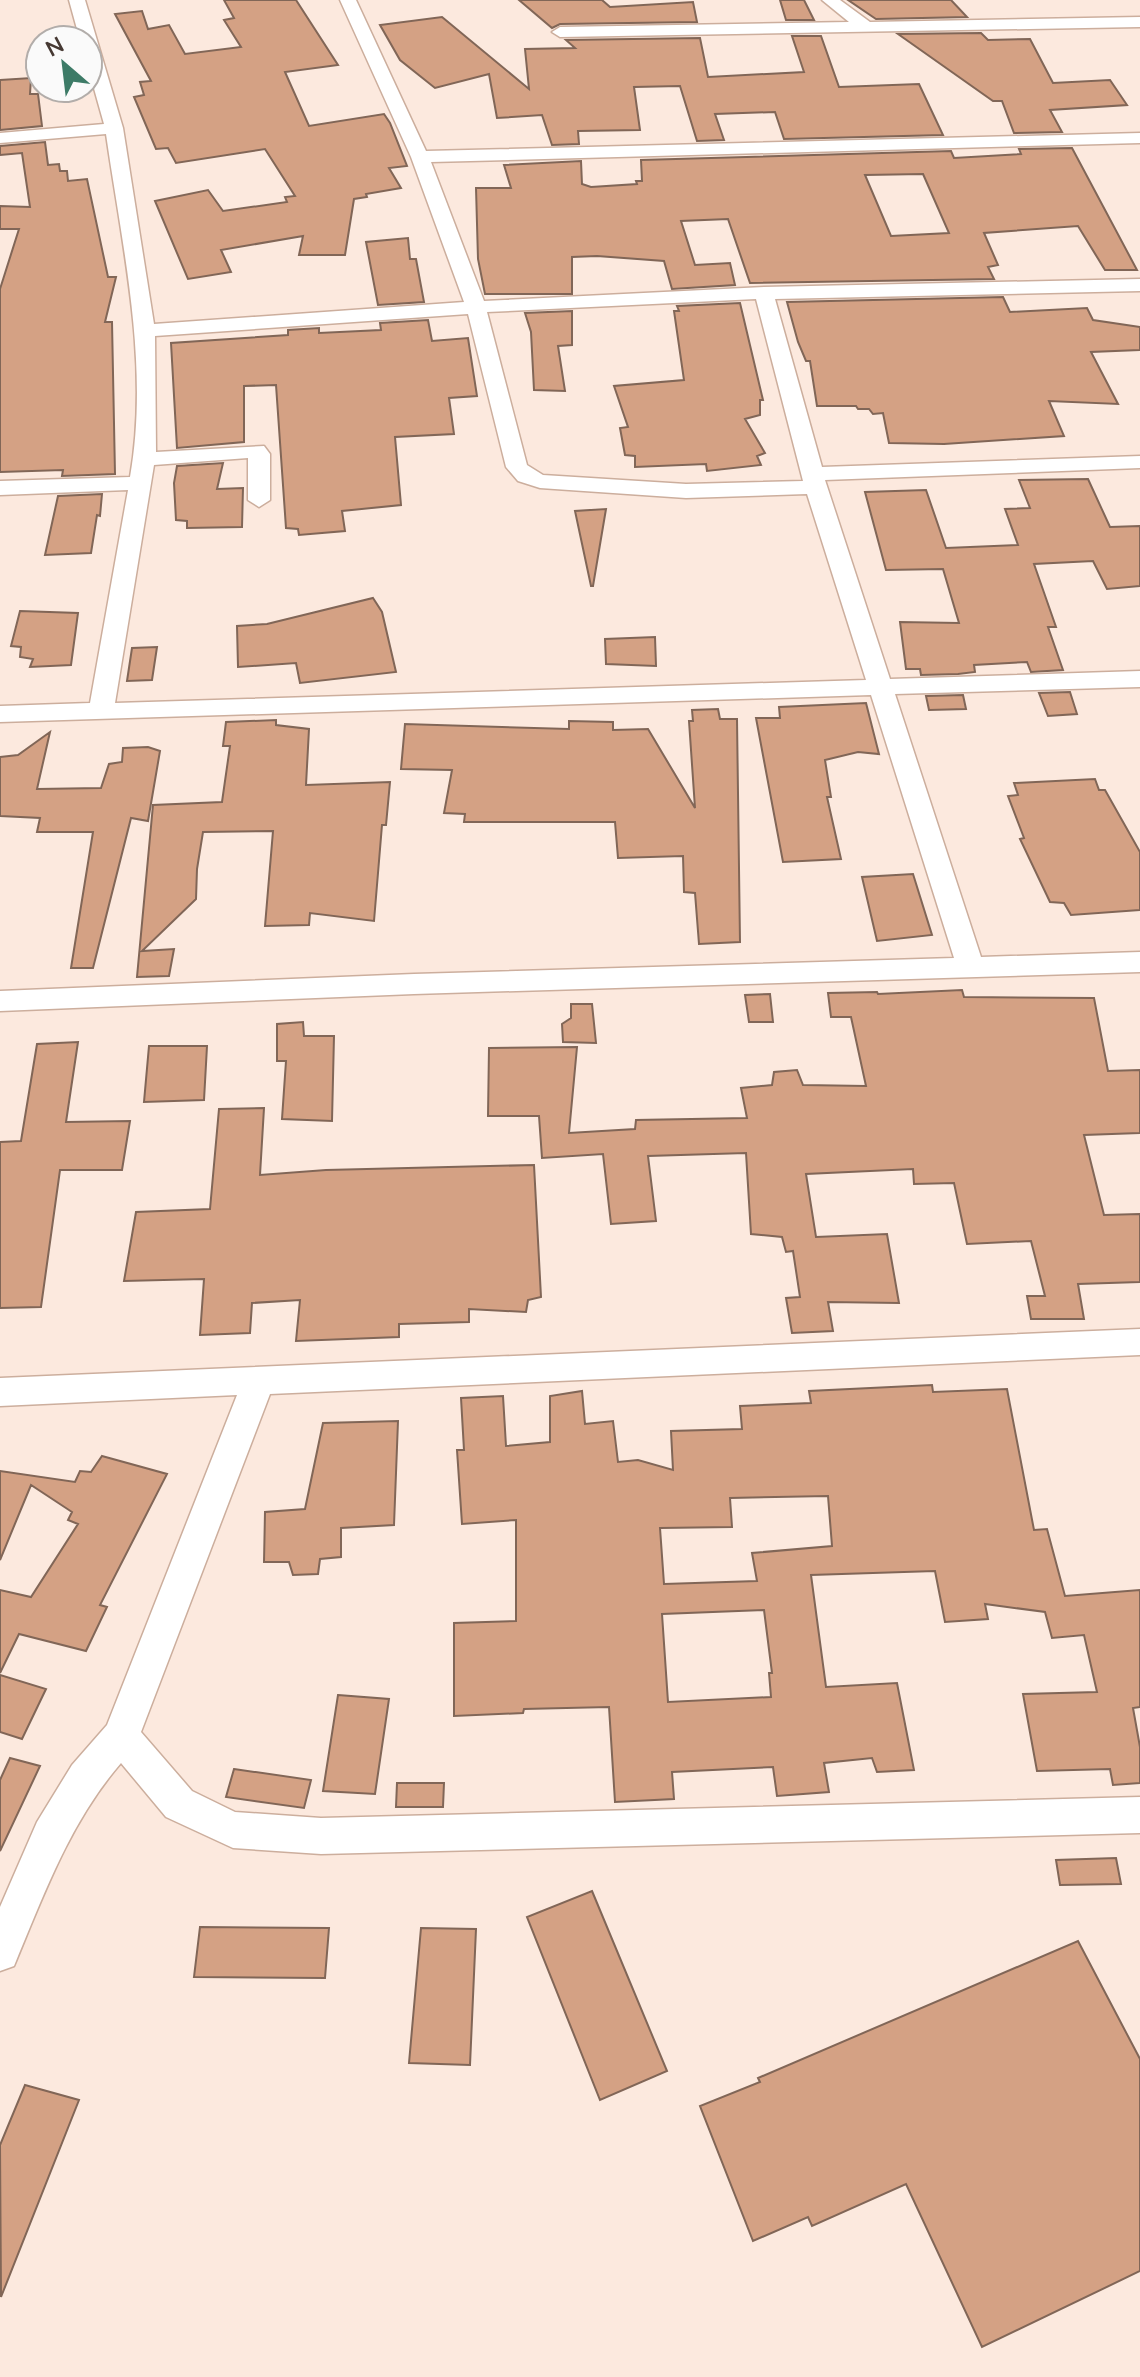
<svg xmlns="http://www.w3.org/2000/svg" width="1140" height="2377" font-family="'Nunito Sans',sans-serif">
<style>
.building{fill:#d4a184;stroke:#816657;stroke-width:2;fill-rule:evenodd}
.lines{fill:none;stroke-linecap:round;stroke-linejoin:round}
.street-casing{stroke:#ccae9d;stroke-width:3}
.street{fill:#fff;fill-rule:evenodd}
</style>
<rect width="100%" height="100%" fill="#fce9de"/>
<!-- building -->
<path class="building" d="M224 0H296L338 65 285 72 309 126 384 114 390 123 407 166 389 168 401 188 366 194 367 197 354 199 345 255H299L303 236 221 250 231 272 188 279 155 201 208 190 223 211 287 202 285 197 295 196 265 149 176 163 168 148 156 149 134 97 144 95 140 82 151 81 115 14 142 11 148 29 169 25 185 54 241 47 224 20 234 18Z
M519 0H602L610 7 693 2 697 22 560 24 552 28Z
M780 0H804L814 20H786Z
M848 0H951L967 17 876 19Z
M442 17 529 89 525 49 575 48 566 40 700 38 708 77 804 72 792 36H821L839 87 919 84 943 135 784 139 775 112 715 114 724 140 697 141 680 86 634 87 640 130 578 131 579 144 552 145 542 115 497 118 489 74 435 88 400 60 380 25Z
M981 33 988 40 1030 39 1053 83 1110 80 1127 105 1050 110 1062 132 1014 133 1002 101H993L898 34Z
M31 78 30 94H38L42 126 0 130V80Z
M45 142 48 165 59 164 60 171H67L68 181 87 179 108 277H116L105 322H112L115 474 62 476 63 470 0 472V289L19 229H0V206L30 207 22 153 0 155V146Z
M1072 148 1137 270H1105L1078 226 984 233 998 265 988 267 994 279 750 283 728 219 681 221 695 265 730 263 735 285 672 289 664 261 597 256 572 257V294H485L478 259 476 188H511L504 165 581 161 582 184 591 187 637 184 636 181H642L641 160 951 151 954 158 1021 154 1019 149ZM923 174 949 233 891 236 865 175Z
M408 238 410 259H416L424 302 378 305 366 242Z
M1003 297 1010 312 1087 308 1093 320 1140 327V350L1091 352 1118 404 1049 401 1064 436 944 444 889 443 883 413 873 414 869 409H858L856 406H817L810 361H806L798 342 787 302Z
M740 303 763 400H760V415L745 419 765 453 757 456 761 465 707 471 706 464 635 467V456L625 455 620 428 628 427 614 386 684 380 674 311H679L677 306Z
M572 311V345L558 346 565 391 534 390 531 332 525 313Z
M428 320 432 341 468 338 477 396 449 398 454 434 395 437 401 505 342 511 345 531 299 535 298 529 286 528 276 385 244 386V442L177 448 171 343 288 335V330L319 328V333L381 330 380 323Z
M223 463 217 489 243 488 242 527 187 528V521L176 520 174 483 177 466Z
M1088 479 1110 527 1140 526V586L1107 589 1093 561 1034 564 1056 627H1048L1063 670 1031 672 1027 662 974 665 975 672 958 674 921 675 920 669H906L900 622 959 623 943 569 886 570 865 492 926 490 946 548 1018 545 1005 509 1030 508 1019 480Z
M102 494 100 516 97 515 91 553 45 555 58 496Z
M606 509 593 586H591L575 511Z
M373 598 382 612 396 672 300 683 296 663 238 667 237 626 267 624Z
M20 611 78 613 71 665 30 667 33 659 20 657 21 647 11 646Z
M655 637 656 666 606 664 605 639Z
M157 647 152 680 127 681 132 648Z
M1070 692 1077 714 1048 716 1039 693Z
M963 695 966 709 929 710 926 696Z
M866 703 879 754 858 752 825 760 831 797H827L841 859 783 862 756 718H780L779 707Z
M718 709 720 719H737L740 942 699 944 695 893 684 892 683 856 618 858 615 822H464L465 814 444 813 452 770 401 769 405 724 569 729V721L613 722V730L648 729 695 808 689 721H693L692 710Z
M276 720V725L309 729 306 785 390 782 386 825H382L374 921 310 913 309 925 265 926 273 831 203 832 197 869 196 899 142 951 174 949 169 976 137 977 153 805 222 802 230 746H223L226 722Z
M50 732 37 789 101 788 109 764 122 762 123 748 148 747 160 751 148 821 131 818 93 968H71L93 832H37L40 818 0 816V757L18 755Z
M1095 779 1099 790H1105L1140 852V910L1071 915 1064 903 1050 902 1020 839 1024 838 1008 796 1018 795 1014 783Z
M913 874 932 935 877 941 862 877Z
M962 990 964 997 1094 998 1108 1071 1140 1070V1133L1084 1135 1104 1215 1140 1214V1282L1078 1284 1084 1319H1031L1027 1296H1045L1031 1241 967 1244 954 1183 914 1184 913 1169 806 1174 816 1237 887 1234 899 1303 828 1302 833 1331 792 1333 786 1298 800 1297 793 1251 786 1252 782 1237 751 1234 746 1153 648 1156 656 1221 611 1224 603 1154 542 1158 539 1116H488L489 1048 577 1047 569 1133 635 1129 636 1120 747 1118 741 1088 772 1085 774 1072 797 1070 803 1085 866 1086 851 1017H831L828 993 877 992 878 994Z
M770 994 773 1022H749L745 995Z
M571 1004H592L596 1043 563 1042 562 1024 571 1018Z
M303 1022 304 1036H334L332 1121 282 1119 286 1061H277V1024Z
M78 1042 66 1122 130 1121 122 1170H60L41 1307 0 1308V1142L21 1141 37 1044Z
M149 1046H207L204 1100 144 1102Z
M264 1108 260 1175 326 1170 534 1165 541 1297 528 1300 526 1312 469 1309V1322L399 1324V1337L296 1341 300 1300 252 1303 250 1333 200 1335 204 1279 124 1281 136 1212 210 1209 219 1109Z
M932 1385 933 1392 1007 1389 1034 1530 1047 1529 1065 1596 1140 1590V1707L1133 1708 1140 1747V1783L1113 1785 1110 1769 1037 1771 1023 1694 1097 1692 1084 1635 1052 1638 1045 1612 985 1604 988 1619 945 1622 935 1571 811 1575 826 1687 897 1683 914 1770 877 1772 872 1758 824 1763 829 1792 777 1796 773 1767 672 1772 674 1799 615 1802 609 1707 524 1709 523 1713 454 1716V1623L516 1621V1520L462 1524 457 1450H464L461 1398 503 1396 506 1446 550 1442V1396L582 1391 585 1424 613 1421 618 1462 638 1460 673 1470 671 1431 742 1429 740 1406 811 1403 809 1391ZM828 1496 832 1546 752 1553 757 1581 664 1584 660 1528 732 1527 730 1498ZM764 1610 772 1673H769L771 1697 668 1702 662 1614Z
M398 1421 394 1525 341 1528V1557L320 1559 318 1574 293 1575 289 1562H264L265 1512 305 1509 323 1423Z
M102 1456 167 1474 100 1605 107 1607 86 1651 19 1634 0 1673V1590L31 1597 78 1524 68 1520 72 1512 31 1485 0 1560V1471L75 1482 80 1471 91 1472Z
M0 1675 46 1689 22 1739 0 1732Z
M338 1695 389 1699 375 1794 323 1791Z
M10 1758 40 1766 0 1851V1780Z
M234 1769 311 1780 304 1808 226 1797Z
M397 1783H444L443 1807H396Z
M1116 1858 1121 1884 1060 1885 1056 1860Z
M592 1891 667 2071 600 2100 527 1917Z
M200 1927 329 1928 325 1978 194 1977Z
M421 1928 476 1929 470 2065 409 2063Z
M1078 1941 1140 2059V2271L982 2347 906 2184 812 2226 808 2217 753 2241 700 2106 760 2082 758 2078Z
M25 2085 79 2100 1 2297 0 2145Z"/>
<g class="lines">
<defs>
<path id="street" d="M69 0H85L123 128 154 324 464 302 411 157 340 0H356L426 151 1140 133V143L431 162 484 301 764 287 1140 279V291L775 299 822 467 1140 456V468L825 480 890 679 1140 671V687L895 694 981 957 1140 952V972L414 994 0 1011V991L414 974 954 958 871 695 0 722V706L90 703 128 490 0 495V481L130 477C150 364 122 246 106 134L0 143V133L104 124 88 67V40H80ZM756 299 803 481 686 484 543 475 527 465 487 312ZM468 314 506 467 518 481 540 488 686 498 807 494 866 680 115 703 154 465 248 458V500L259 507 270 500V454L264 446 156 452 155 336Z
M822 0H840L870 22 1140 17V27L560 37 552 32 560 27 849 22Z
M1140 1329V1355L270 1394 141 1732 192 1791 235 1812 321 1818 1140 1797V1833L321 1854 233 1848 166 1817 121 1763C70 1822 44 1894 14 1966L0 1971V1907L37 1822 72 1765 107 1725 237 1395 0 1406V1378Z"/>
</defs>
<!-- street casing -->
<use href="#street" class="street-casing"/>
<!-- street -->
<use href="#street" class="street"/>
</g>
<!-- north arrow -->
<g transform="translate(64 64) rotate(332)"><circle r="38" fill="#fafafa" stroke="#b2adaa" stroke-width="2"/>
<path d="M0-6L14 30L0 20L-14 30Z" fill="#3d7b67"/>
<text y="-12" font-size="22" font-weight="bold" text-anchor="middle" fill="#463933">N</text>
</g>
</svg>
